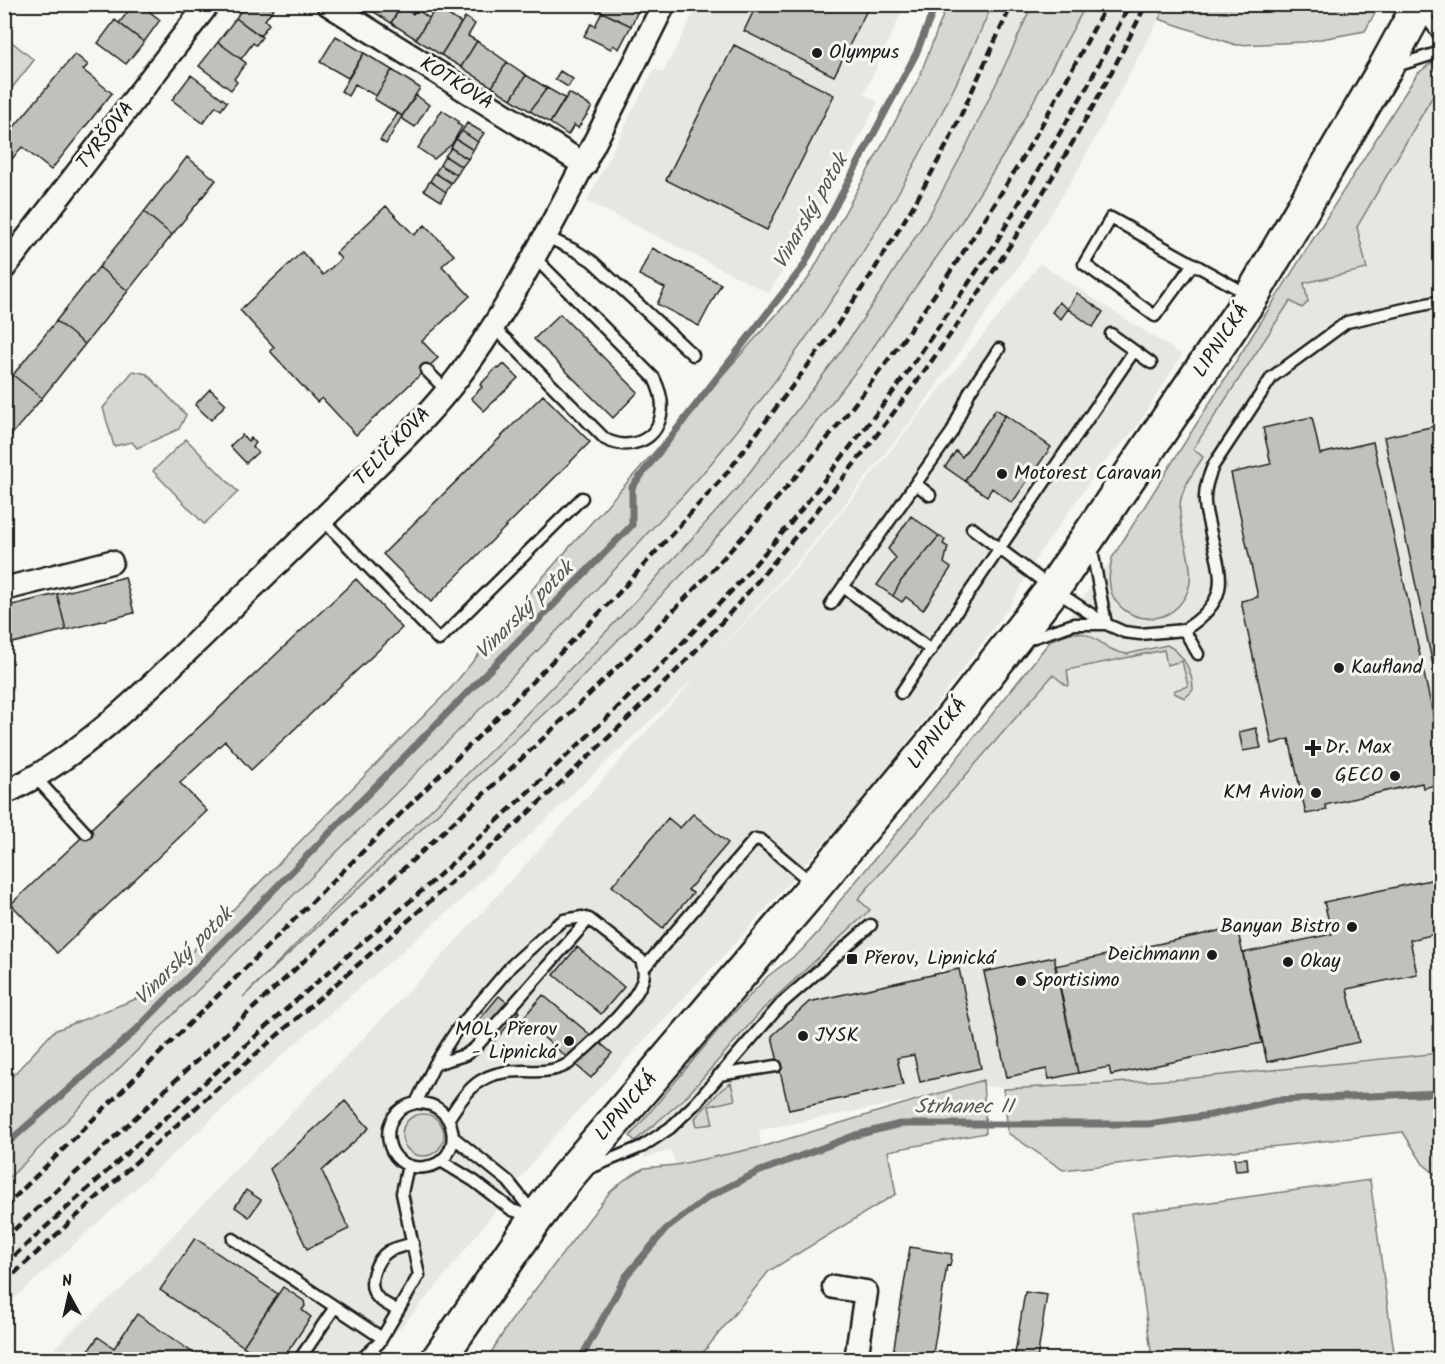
<svg xmlns="http://www.w3.org/2000/svg" width="1445" height="1364" font-family="Kalam,sans-serif">
<style>
.built{fill:#e6e6e2}
.green{fill:#d6d6d2;stroke:#797977;stroke-width:1.5}
.lines{fill:none;stroke-linecap:round;stroke-linejoin:round}
.stream{stroke:#727271;stroke-width:7}
.building{fill:#c0c0bd;stroke:#1c1c1c;stroke-width:1.5}
.lane-casing{stroke:#1c1c1c;stroke-width:15}
.street-casing{stroke:#1c1c1c;stroke-width:27}
.primary-casing{stroke:#1c1c1c;stroke-width:38}
.lane{stroke:#f6f6f2;stroke-width:10}
.street{stroke:#f6f6f2;stroke-width:22}
.primary{stroke:#f6f6f2;stroke-width:33}
.rail{stroke:#1c1c1c;stroke-width:4.5;stroke-dasharray:9 4.5;stroke-linecap:butt}
.poi-dot{fill:#1c1c1c;stroke:#f6f6f2;stroke-width:2}
.labels{text-anchor:middle;dominant-baseline:central;stroke-width:6;stroke-linejoin:round;paint-order:stroke}
.poi-label{font-size:20px;fill:#1c1c1c;stroke:#f6f6f2;text-anchor:start}
.street-label{font-size:20px;fill:#1c1c1c;stroke:#f6f6f2}
.water-label{font-size:21px;font-style:italic;fill:#565654;stroke:#f6f6f2}
</style>
<rect width="100%" height="100%" fill="#f6f6f2"/>
<filter id="ink" filterUnits="userSpaceOnUse"><feTurbulence type="fractalNoise" baseFrequency=".0167" numOctaves="2"/><feDisplacementMap in="SourceGraphic" scale="12" xChannelSelector="R" yChannelSelector="G"/><feConvolveMatrix kernelMatrix="1 2 1 2 8 2 1 2 1" color-interpolation-filters="sRGB"/></filter>
<g filter="url(#ink)">
<!-- built -->
<path class="built" d="M698 5H905L864 94 878 102 851 154 769 293 587 201 654 69 663 73Z
M992 5H1032L1012 50 965 149 931 212 886 284 842 350 740 485 628 609 266 975 571 688 637 621 755 496 807 434 860 366 960 224 1009 146 1086 5H1166L1078 170 1020 264 919 411 812 545 711 660 803 560 1040 264 1182 355 1135 429 1102 465 1038 555 1012 603 877 783 739 939 548 1143 435 1288 372 1359H45L68 1334 120 1290 435 964 698 675 458 903 290 1048 5 1307V1182L473 717 602 585 712 462 812 329 856 265 899 194 933 133Z
M1440 88V1054L1124 1094 984 1086 759 1130 761 1147 676 1165 671 1150 645 1158 630 1136 724 1023 768 976 801 951 821 929 838 903 932 790 1051 640 1112 558 1283 287 1357 227 1431 99Z"/>
<!-- green -->
<path class="green" d="M947 5H992C922 170 826 322 713 461 692 487 668 511 645 536 564 627 477 712 391 798 262 926 133 1054 5 1182V1084L54 1031 151 993 451 688 535 586 808 279 918 80Z
M1032 5H1086L1009 146 960 224 860 366 807 434 700 556 571 688 243 997 499 742 628 609 740 485 842 350 886 284 931 212 965 149 1012 50Z
M1166 5V4L1379 5 1365 31 1305 42 1236 45 1159 19Z
M7 38 34 60 8 93 4 90V41Z
M1440 61V88L1431 99 1357 227 1367 269 1304 283 1308 302 1302 308 1290 301 1193 449 1203 457C1194 472 1181 488 1180 506 1177 538 1205 576 1180 604 1161 627 1123 621 1112 594 1107 582 1110 570 1112 558L1417 74 1430 64Z
M133 371 147 374 186 415 179 429 137 448 132 442 114 446 103 408Z
M186 439 238 492 204 524 153 471Z
M1070 633C1096 630 1102 651 1127 654L1167 645C1183 653 1193 672 1193 690L1185 698 1174 693 1175 690 1188 686 1182 661 1167 665 1164 650 1067 670 1069 684 1067 686 1053 675 858 899 870 910 763 1009 685 1098 635 1141 630 1136 724 1023 768 976 801 951 821 929 838 903 932 790 1051 640Z
M1440 1053V1178L1423 1164 1403 1132 1063 1170 1008 1133 1004 1089 1184 1079Z
M983 1080 986 1133 888 1151 896 1194 769 1271 698 1359H487L508 1325 609 1193 624 1180 644 1168 676 1165 761 1147Z
M731 1083 735 1100 709 1106 713 1124 697 1126 695 1118 722 1089Z
M402 1135a21 21 0 1 1 42 0a21 21 0 1 1-42 0Z
M1370 1180 1395 1359H1152L1132 1213Z"/>
<g class="lines">
<!-- stream -->
<path class="stream" d="M4 1146 134 1032 632 525V487L803 267 916 54 936 4
M580 1360 626 1276 666 1229 710 1196 758 1172 856 1135 900 1124H1148L1211 1115 1276 1100 1440 1093"/>
</g>
<!-- building -->
<path class="building" d="M134 4H140L160 20 144 42 119 23Z
M245 4H260L263 7 268 4 274 8 265 20 269 24 260 36 236 18Z
M367 4H402L391 23 366 7Z
M601 4H641L631 26 598 10Z
M757 4H870L834 76 744 31Z
M401 6 413 14 416 9 429 18 416 39 391 23Z
M436 7 461 23 441 55 416 39Z
M602 12 631 26 619 49 613 45 611 49 584 36 591 24 595 26Z
M465 17 475 24 468 36 477 41 461 67 441 55Z
M236 18 262 37 256 45 253 43 241 59 218 42Z
M115 20 144 42 126 64 98 43Z
M336 36 364 53 348 78 320 62Z
M477 41 507 62 492 87 461 67Z
M218 42 246 63 234 79 237 82 231 90 199 66Z
M734 45 834 95 767 230 666 180Z
M364 53 392 70 376 96 355 84 348 96 341 91Z
M75 54 88 65 83 70 112 93 51 170 22 147 5 167 4 139Z
M507 62 526 75 511 99 492 87Z
M392 70 420 88 402 116 374 99Z
M560 71 573 79 568 87 555 79Z
M191 75 227 102 221 110 216 106 203 123 172 100Z
M526 75 547 88 530 111 511 99Z
M547 88 565 98 550 123 530 111Z
M569 93 592 107 578 128 574 125 568 135 550 123Z
M416 95 429 105 415 127 401 118Z
M442 110 458 121 457 123 462 127 452 144 434 159 418 148Z
M398 113 402 116 386 144 380 140Z
M467 123 484 133 478 142 462 131Z
M462 131 478 142 473 150 456 139Z
M456 139 473 150 468 159 451 148Z
M451 148 468 159 462 167 445 156Z
M445 156 462 167 457 175 440 165Z
M187 157 216 180 172 235 144 212Z
M440 165 457 175 451 183 435 173Z
M435 173 451 183 446 192 430 181Z
M430 181 446 192 441 201 424 190Z
M386 206 414 235 425 225 454 255 442 266 470 296 422 341 438 358 356 435 322 398 317 402 270 351 274 347 240 310 302 252 323 275 341 259 336 253Z
M144 212 172 235 128 291 99 267Z
M652 248 721 284 699 326 657 304 665 288 639 275Z
M99 267 128 291 85 344 56 321Z
M1077 293 1103 312 1093 327 1068 309Z
M1059 302 1068 309 1061 319 1052 312Z
M560 314 638 392 613 418 534 339Z
M56 321 85 344 42 398 13 375Z
M504 364 518 378 484 411 471 398 482 387 480 385 497 367 499 369Z
M13 375 42 398 4 444V385Z
M210 389 226 404 211 420 195 405Z
M543 395 590 442 431 602 383 554Z
M996 409 1005 415 965 481 945 467 956 451 962 457Z
M1005 415 1051 447 1012 503 992 488 987 496 965 481Z
M1312 417 1320 454 1373 442 1440 746V784L1423 788 1422 783 1325 805 1327 810 1306 814 1289 739 1272 744 1241 601 1258 597 1231 473 1271 464 1263 428Z
M1440 425V698L1384 437Z
M242 435 248 441 251 438 256 443 252 447 258 452 246 463 230 446Z
M911 516 939 536 901 581 893 596 877 585 896 558 888 549Z
M939 536 945 540 943 544 948 547 944 563 951 568 923 610 906 597 902 602 893 596 901 581Z
M125 577 134 613 66 630 57 594Z
M356 579 402 628 251 770 225 741 180 783 207 811 57 953 11 904Z
M57 594 66 630 4 645V607Z
M1256 728 1261 748 1243 751 1239 732Z
M693 814 728 843 688 890 693 893 663 928 612 886 668 818 680 828Z
M1440 878V933L1410 940 1417 974 1347 989 1359 1042 1267 1062 1243 953 1332 934 1324 902Z
M1237 927 1262 1043 1111 1075 1109 1067 1078 1073 1055 966Z
M577 947 624 987 601 1014 554 975Z
M1054 957 1078 1073 1049 1079 1047 1069 1007 1077 984 972Z
M959 969 981 1068 920 1082 914 1055 897 1058 903 1085 789 1110 772 1036 809 1002Z
M543 995 612 1053 591 1078 522 1019Z
M499 996 519 1012 494 1042 474 1026Z
M345 1101 369 1128 322 1171 349 1229 307 1249 270 1169Z
M1247 1158 1248 1170 1236 1171 1234 1159Z
M246 1190 261 1200 249 1217 235 1207Z
M195 1238 278 1294 243 1346 160 1290Z
M910 1247 952 1254 950 1266 947 1265 932 1360H892Z
M283 1287 304 1301 305 1306 302 1310 311 1317 282 1360H263L243 1346Z
M1025 1292 1047 1295 1037 1360H1014Z
M137 1314 202 1359 87 1360 84 1357 98 1337 114 1348Z"/>
<g class="lines">
<defs>
<path id="lane" d="M1422 8 1440 13
M1422 12 1440 36
M1393 67 1440 52
M545 236 576 251 592 261 693 355
M1193 264 1155 316 1084 264 1111 218 1249 295
M493 328 507 340 605 439C627 451 656 442 661 415 664 402 660 390 654 378L534 257
M1111 334 1151 363
M426 370 447 391
M916 484 930 495
M322 519 439 640 582 498
M972 528 1053 589 1106 624 1124 632 1140 634 1184 630 1198 654
M1091 545 1106 624
M843 587 931 650
M831 604 952 432 970 391 999 349
M1184 630C1235 597 1220 575 1209 525 1207 515 1204 506 1205 497 1205 486 1209 476 1213 466L1272 377 1347 322 1440 301
M1025 640 1074 624H1106
M901 693 1134 351
M35 777 86 833
M644 968 755 839 761 840 813 884
M435 1064 465 1055 475 1048 589 919
M719 1075 776 1066
M416 1103C460 1101 466 1162 425 1167 383 1173 373 1111 416 1103L435 1064 456 1031 511 966 554 927 564 920 582 917 589 919 641 960C643 967 645 973 643 979 635 1006 589 1045 568 1064 556 1071 541 1072 527 1071 484 1070 471 1083 449 1118
M453 1137 508 1181 535 1215
M441 1161 474 1181 512 1210 533 1217
M588 1169 643 1146 670 1128 695 1104 782 1003 871 925
M233 1239 382 1338
M398 1311C392 1307 383 1303 378 1298 365 1285 376 1259 389 1251 396 1247 405 1246 413 1243
M299 1360 335 1307
M360 1360 379 1343 419 1275 402 1193 408 1165"/>
<path id="street" d="M328 4 585 165
M4 268 208 4
M4 589 111 562
M4 793C84 757 158 679 220 619 266 574 313 529 359 483 393 449 430 415 459 376 493 331 520 283 547 233 588 158 626 81 664 4
M834 1287 866 1292 856 1360"/>
<path id="primary" d="M438 1360 536 1218 567 1177 815 886 933 743 1053 589 1251 297 1384 70 1420 4"/>
</defs>
<!-- lane casing -->
<use href="#lane" class="lane-casing"/>
<!-- street casing -->
<use href="#street" class="street-casing"/>
<!-- primary casing -->
<use href="#primary" class="primary-casing"/>
<!-- lane -->
<use href="#lane" class="lane"/>
<!-- street -->
<use href="#street" class="street"/>
<!-- primary -->
<use href="#primary" class="primary"/>
<!-- rail -->
<path class="rail" d="M4 1208 486 729 615 597 726 474 827 340 871 275 915 203 949 141 1012 4
M4 1239C142 1112 279 984 416 857 557 726 699 596 821 446 895 356 962 258 1022 159 1052 108 1079 56 1107 4
M4 1265 268 1025 433 881 606 719 673 653 735 587 790 524 897 387 994 246 1088 85 1130 4
M4 1283C96 1198 188 1114 281 1032 418 912 556 793 684 663 728 617 769 568 810 519 940 361 1056 189 1146 4"/>
</g>
</g>
<!-- markers -->
<g class="poi-dot">
<circle cx="817" cy="53" r="6"/>
<circle cx="1002" cy="474" r="6"/>
<circle cx="1339" cy="668" r="6"/>
<path d="M1310 739h6v6h6v6h-6v6h-6v-6h-6v-6h6z"/>
<circle cx="1395" cy="776" r="6"/>
<circle cx="1316" cy="793" r="6"/>
<circle cx="1352" cy="927" r="6"/>
<circle cx="1212" cy="955" r="6"/>
<rect x="846" y="953" width="12" height="12" rx="3"/>
<circle cx="1288" cy="962" r="6"/>
<circle cx="1021" cy="981" r="6"/>
<circle cx="803" cy="1036" r="6"/>
<circle cx="569" cy="1041" r="6"/>
</g>
<g class="labels">
<!-- poi labels -->
<g class="poi-label">
<text x="829" y="53">Olympus</text>
<text x="1014" y="474">Motorest Caravan</text>
<text x="1351" y="668">Kaufland</text>
<text x="1325" y="748">Dr. Max</text>
<text x="1383" y="776" text-anchor="end">GECO</text>
<text x="1304" y="793" text-anchor="end">KM Avion</text>
<text x="1340" y="927" text-anchor="end">Banyan Bistro</text>
<text x="1200" y="955" text-anchor="end">Deichmann</text>
<text x="864" y="959">Přerov, Lipnická</text>
<text x="1300" y="962">Okay</text>
<text x="1033" y="981">Sportisimo</text>
<text x="557" y="1030" text-anchor="end">MOL, Přerov<tspan x="557" dy="23">- Lipnická</tspan></text>
<text x="815" y="1036">JYSK</text>
</g>
<!-- street labels -->
<g class="street-label">
<text transform="translate(456 84) rotate(32)">KOTKOVA</text>
<text transform="translate(106 136) rotate(-52)">TYRŠOVA</text>
<text transform="translate(1222 341) rotate(-56)">LIPNICKÁ</text>
<text transform="translate(393 447) rotate(-46)">TELIČKOVA</text>
<text transform="translate(938 734) rotate(-52)">LIPNICKÁ</text>
<text transform="translate(627 1107) rotate(-49)">LIPNICKÁ</text>
</g>
<!-- water labels -->
<g class="water-label">
<text transform="translate(811 212) rotate(-60)">Vinarský potok</text>
<text transform="translate(525 611) rotate(-45)">Vinarský potok</text>
<text transform="translate(184 957) rotate(-45)">Vinarský potok</text>
<text x="964" y="1107">Strhanec II</text>
</g>
</g>
<!-- margin -->
<rect width="1445" height="1364" fill="none" stroke="#f6f6f2" stroke-width="24"/>
<rect x="12" y="12" width="1421" height="1340" fill="none" stroke="#1c1c1c" stroke-width="2" filter="url(#ink)"/>
<!-- north arrow -->
<g transform="translate(69 1295) rotate(352)" stroke="#f6f6f2" stroke-width="4.5" paint-order="stroke">
<path d="M0-4.5L10 22L0 15L-10 22Z" fill="#1c1c1c"/>
<text y="-9" font-size="16" font-weight="bold" text-anchor="middle" fill="#1c1c1c">N</text>
</g>
</svg>
